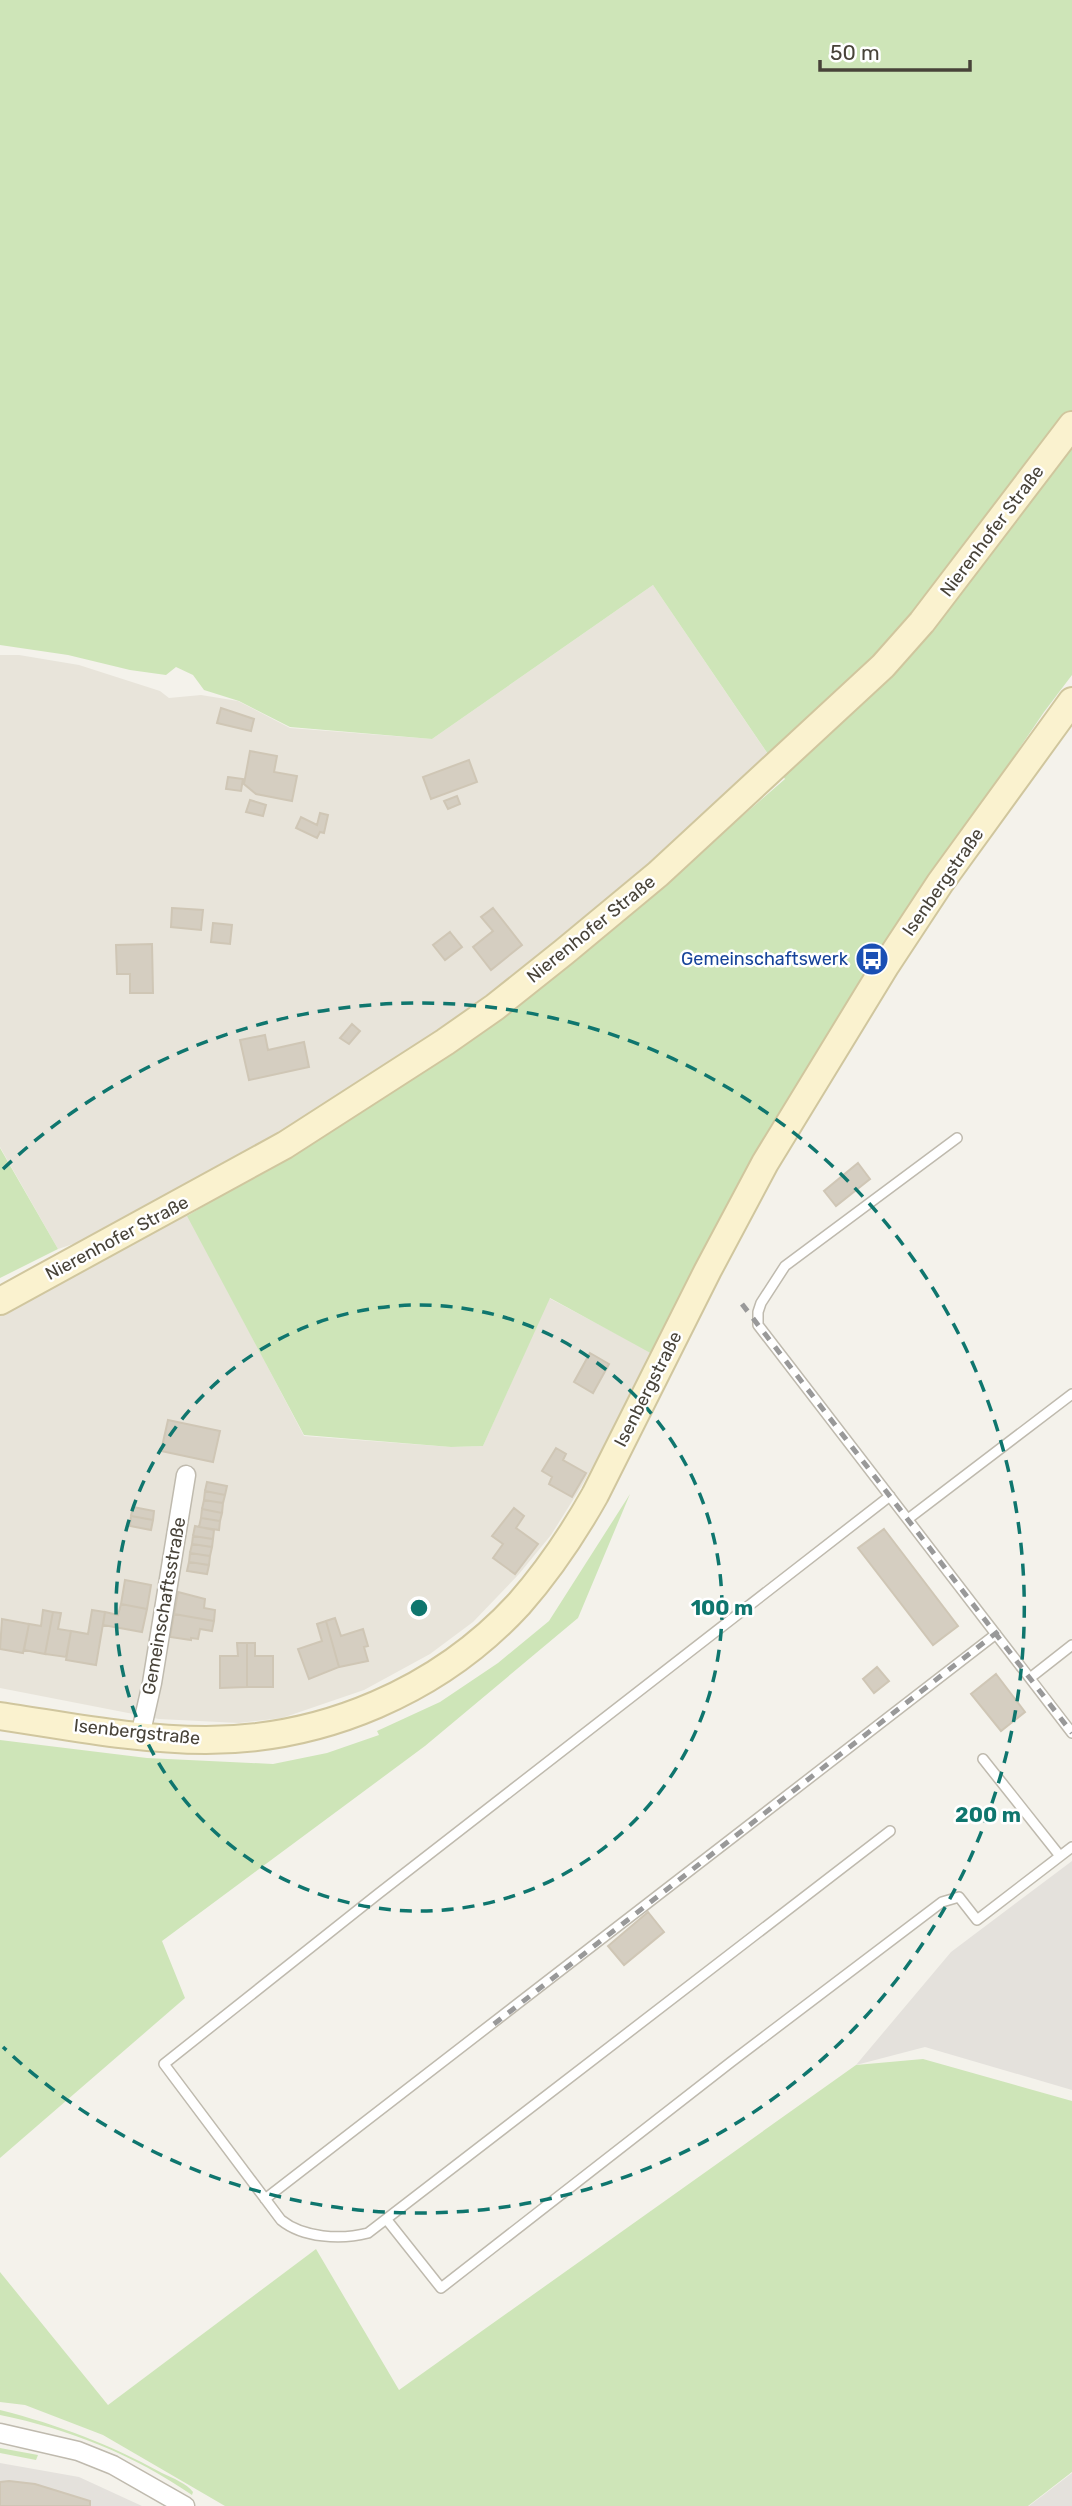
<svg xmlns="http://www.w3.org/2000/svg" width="1072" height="2506" font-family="Rubik,sans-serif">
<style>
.residential{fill:#e8e4da}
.industrial{fill:#e4e1dc}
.green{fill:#cee5b8}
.building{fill:#d5cec1;stroke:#cfc6b5;stroke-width:2}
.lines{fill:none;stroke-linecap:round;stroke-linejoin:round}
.lane-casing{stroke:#bfbaae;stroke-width:12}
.street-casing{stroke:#bfbaae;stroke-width:21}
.secondary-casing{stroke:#d0c69e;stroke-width:30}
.lane{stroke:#fff;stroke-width:9}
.street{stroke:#fff;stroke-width:18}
.secondary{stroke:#faf2cf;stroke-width:26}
.rail{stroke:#999;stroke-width:5;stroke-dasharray:9 9;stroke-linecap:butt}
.ring{fill:none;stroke:#0f766e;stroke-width:3.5;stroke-dasharray:12 9}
.labels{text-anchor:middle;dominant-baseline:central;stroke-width:5;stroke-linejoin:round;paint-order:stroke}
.street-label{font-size:18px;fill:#484339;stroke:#fff}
.transit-label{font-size:18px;fill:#164399;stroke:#fff;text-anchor:end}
.centre{fill:#0f766e;stroke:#fff;stroke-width:3.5}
.ring-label{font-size:21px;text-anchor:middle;font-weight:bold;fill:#0f766e;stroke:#fff;stroke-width:5;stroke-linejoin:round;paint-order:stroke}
</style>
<rect width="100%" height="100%" fill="#f4f2eb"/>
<!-- residential -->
<path class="residential" d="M653 585 778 769 516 979 347 1094 100 1235 58 1249 0 1147V655H19L79 665 160 691 169 698 201 695 238 701 290 728 432 739Z
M185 1210 304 1436 451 1447 483 1446 549 1298 656 1355 581 1487 551 1535 519 1574 473 1622 430 1654 364 1690 282 1718 239 1723 159 1719 0 1688V1316Z"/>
<!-- industrial -->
<path class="industrial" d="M1072 1861V2090L925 2047 856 2065 951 1952Z
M0 2463 79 2477 142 2506H0Z
M1072 2473V2506H1029Z"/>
<!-- green -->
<path class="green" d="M0 0H1072V675L1044 712 903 920 656 1356 550 1298 483 1446 451 1447 304 1435 187 1216 266 1169 648 898 785 779 653 585 432 739 290 727 239 701 204 690 193 675 176 667 166 675 130 670 68 655 0 645Z
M0 1148 58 1249 0 1278Z
M630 1494 578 1618 425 1746 162 1941 185 1998 0 2158V1740L147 1758 273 1764 327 1753 379 1735 377 1731 440 1702 498 1663 549 1621Z
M923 2059 1072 2101V2472L1028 2506H225L103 2435 25 2405 0 2402V2272L108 2405 316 2249 399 2390 856 2065Z
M0 2410C59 2425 109 2444 162 2473 173 2478 187 2484 193 2492L192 2495C134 2455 69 2429 0 2415Z
M0 2448 38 2455 36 2460 0 2453Z"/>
<!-- building -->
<path class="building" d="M221 708 254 719 251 731 217 723Z
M250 751 277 756 274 772 297 776 292 801 256 794 244 784Z
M469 760 477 782 431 799 423 777Z
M228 777 243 779 241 791 226 789Z
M457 796 460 804 448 809 444 801Z
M250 800 266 805 263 816 246 812Z
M320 813 328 815 324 833 320 832 317 838 296 828 301 817 317 825Z
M172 908 203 910 201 930 171 927Z
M493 908 522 945 491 970 473 947 493 931 481 917Z
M213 923 232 925 230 944 211 942Z
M450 932 462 947 445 960 433 945Z
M152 944 153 993H130V974H117L116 945Z
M352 1024 360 1031 349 1044 340 1038Z
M265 1035 268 1050 304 1042 309 1067 249 1080 240 1040Z
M858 1163 870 1179 836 1206 824 1191Z
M590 1353 609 1364 593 1393 574 1382Z
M168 1420 220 1431 213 1462 161 1451Z
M556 1448 566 1454 563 1460 586 1473 572 1497 549 1484 552 1477 542 1471Z
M207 1482 227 1486 225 1495 205 1491Z
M205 1491 225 1495 223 1503 204 1500Z
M204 1500 223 1503 222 1513 202 1509Z
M133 1507 154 1511 153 1520 131 1516Z
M514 1508 524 1516 516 1528 538 1544 515 1574 493 1558 503 1544 492 1536Z
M202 1509 222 1513 220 1521 201 1518Z
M131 1516 153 1520 151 1530 130 1526Z
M201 1518 220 1521 219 1530 199 1527Z
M195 1526 214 1530 213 1539 193 1536Z
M884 1529 958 1626 933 1645 858 1548Z
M193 1536 213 1539 212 1547 192 1544Z
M192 1544 212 1547 210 1556 190 1553Z
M190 1553 210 1556 209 1565 189 1562Z
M189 1562 209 1565 207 1574 187 1571Z
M125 1580 151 1585 147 1609 121 1604Z
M178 1592 205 1599 204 1608 215 1610 214 1621 174 1614Z
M121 1604 147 1609 142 1632 103 1625 105 1612 118 1615Z
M43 1610 53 1612 45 1654 24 1650 29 1624 41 1626Z
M92 1610 105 1612 96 1665 66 1660 71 1631 88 1634Z
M53 1612 61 1613 58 1629 71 1631 66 1657 45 1654Z
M174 1614 214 1621 212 1631 200 1629 198 1639 191 1638V1640L170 1637Z
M335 1618 341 1636 363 1629 368 1646 364 1647 368 1661 339 1667 326 1621Z
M2 1619 29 1624 23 1653 0 1649Z
M326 1621 339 1667 309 1679 298 1649 322 1641 317 1624Z
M237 1643H247V1687L220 1688V1656H238Z
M247 1643H255V1656H273V1687H247Z
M877 1667 889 1681 874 1693 863 1679Z
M996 1674 1025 1712 1001 1731 971 1694Z
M648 1912 664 1932 624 1965 608 1946Z
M9 2481 35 2484 90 2501V2506H0V2482Z"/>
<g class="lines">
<defs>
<path id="lane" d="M957 1138 785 1266 761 1303 758 1312V1325L1072 1733
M890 1496 378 1894 164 2064 281 2220C303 2238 341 2240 368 2233L890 1831
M908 1519 1072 1394
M1030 1678 1072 1645
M983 1759 1060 1856
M265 2199 996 1634
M387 2220 441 2288 731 2062 942 1902 959 1897 977 1920 1072 1847"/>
<path id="street" d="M140 1736 152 1683 186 1475
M0 2433 78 2451 113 2465 185 2506"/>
<path id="secondary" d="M0 1301 285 1145 445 1042 495 1007 564 952 658 874 883 666 922 622 1072 425
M0 1716C68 1726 137 1740 206 1740 323 1740 439 1691 519 1604 548 1571 573 1534 595 1495L708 1270 765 1163 886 965 940 883 1072 701"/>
</defs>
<!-- lane casing -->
<use href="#lane" class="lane-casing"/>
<!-- street casing -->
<use href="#street" class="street-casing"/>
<!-- secondary casing -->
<use href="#secondary" class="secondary-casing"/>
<!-- lane -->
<use href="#lane" class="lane"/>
<!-- street -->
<use href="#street" class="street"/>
<!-- secondary -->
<use href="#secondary" class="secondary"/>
<!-- rail -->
<path class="rail" d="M742 1304 1072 1733
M494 2024 1005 1626"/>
</g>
<!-- distance rings -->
<g class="ring">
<circle cx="419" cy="1608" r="303"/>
<path d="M3 1169A605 605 0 1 1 3 2047"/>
</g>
<!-- icons -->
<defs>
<symbol id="bus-disc" viewBox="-11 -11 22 22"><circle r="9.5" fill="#1a4fb4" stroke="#fff"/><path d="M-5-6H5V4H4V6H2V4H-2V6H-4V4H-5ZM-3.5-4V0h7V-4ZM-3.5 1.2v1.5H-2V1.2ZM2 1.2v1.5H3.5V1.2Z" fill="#fff"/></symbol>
</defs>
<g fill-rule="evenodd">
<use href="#bus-disc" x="853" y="940" width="38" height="38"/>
</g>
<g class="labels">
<!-- street labels -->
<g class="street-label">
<text transform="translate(992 531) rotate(-53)">Nierenhofer Straße</text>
<text transform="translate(943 882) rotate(-55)">Isenbergstraße</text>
<text transform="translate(591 929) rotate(-39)">Nierenhofer Straße</text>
<text transform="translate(117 1238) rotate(-28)">Nierenhofer Straße</text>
<text transform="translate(648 1389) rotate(-63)">Isenbergstraße</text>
<text transform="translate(164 1606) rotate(-80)">Gemeinschaftsstraße</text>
<text transform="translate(137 1732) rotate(6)">Isenbergstraße</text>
</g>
<!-- transit labels -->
<g class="transit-label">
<text x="848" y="959">Gemeinschaftswerk</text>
</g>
</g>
<circle cx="419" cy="1608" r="10" class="centre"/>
<g class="ring-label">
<text x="722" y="1615">100 m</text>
<text x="988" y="1822">200 m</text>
</g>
<!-- scale -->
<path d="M820 60v10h150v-10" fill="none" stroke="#484339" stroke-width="3.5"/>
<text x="830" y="60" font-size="21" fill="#484339" stroke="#ffffff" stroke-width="5" paint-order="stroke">50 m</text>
</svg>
